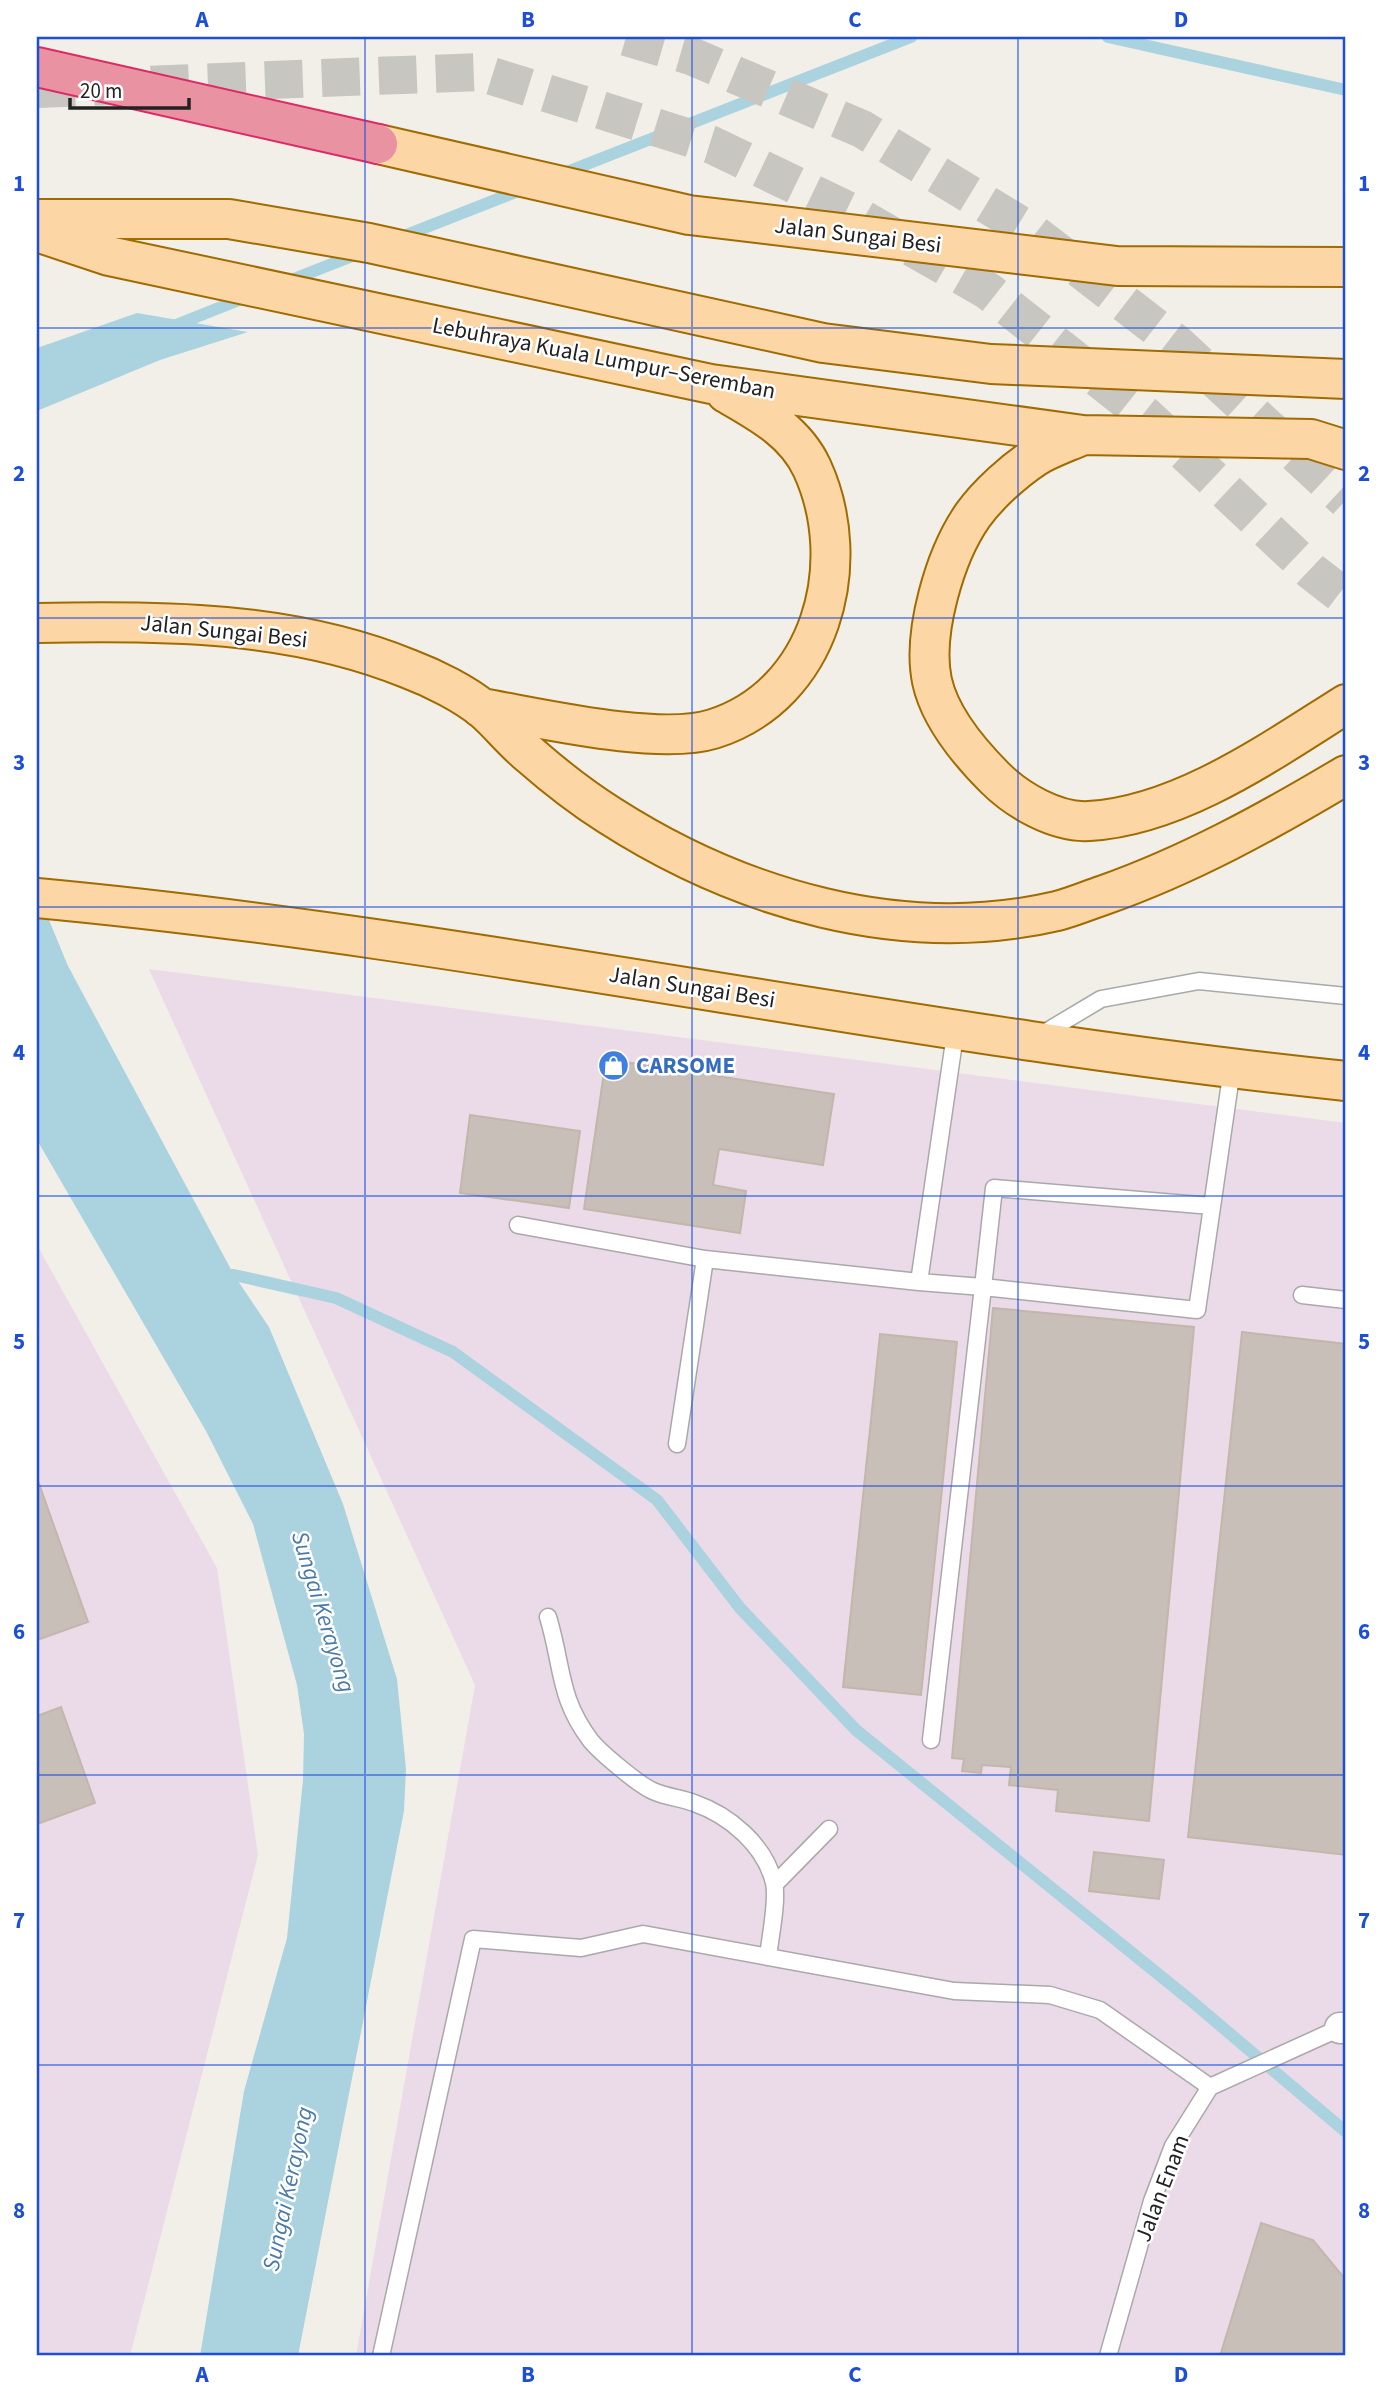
<svg xmlns="http://www.w3.org/2000/svg" width="1383" height="2393" font-family="'Source Sans 3',sans-serif">
<style>
.industrial{fill:#ebdbe8}
.water{fill:#aad3df}
.lines{fill:none;stroke-linecap:round;stroke-linejoin:round}
.stream{stroke:#aad3df;stroke-width:12}
.building{fill:#c7bfb8;stroke:#c4b6ab;stroke-width:2}
.highway-tunnel{stroke:#c8c6c1;stroke-width:38;stroke-dasharray:38 19;stroke-linecap:butt}
.lane-casing{stroke:#a9a9a9;stroke-width:19}
.street-casing{stroke:#a9a9a9;stroke-width:33}
.primary-casing{stroke:#a06b00;stroke-width:42}
.highway-casing{stroke:#dc2a67;stroke-width:42}
.lane{stroke:#fff;stroke-width:16}
.street{stroke:#fff;stroke-width:30}
.primary{stroke:#fcd6a4;stroke-width:38}
.highway{stroke:#e892a2;stroke-width:38}
.grid{fill:none;stroke:#1d4ed8;stroke-width:2;stroke-opacity:0.55}
.labels{text-anchor:middle;dominant-baseline:central;stroke-width:5;stroke-linejoin:round;paint-order:stroke}
.street-label{font-size:23px;fill:#222;stroke:#fff}
.shop-label{font-size:23px;font-weight:bold;fill:#366cbe;stroke:#fff;text-anchor:start}
.water-label{font-size:24px;font-style:italic;fill:#4a7aab;stroke:#fff}
.neatline{fill:none;stroke:#1d4ed8;stroke-width:2.5}
.grid-label{font-size:23px;text-anchor:middle;font-weight:bold;fill:#1d4ed8}
</style>
<rect width="100%" height="100%" fill="#f2efe9"/>
<!-- industrial -->
<path class="industrial" d="M149 969 1346 1123V2356H356L475 1685Z
M37 1245 217 1568 258 1855 130 2356H37Z"/>
<!-- water -->
<path class="water" d="M137 313 248 332 160 360 37 411V348Z
M37 891 68 966 234 1275 269 1327 343 1504 397 1679 406 1769 404 1811 298 2356H200L244 2091 287 1938 303 1780 304 1734 297 1685 253 1524 206 1431 37 1140Z"/>
<g class="lines">
<!-- stream -->
<path class="stream" d="M1108 37 1346 90
M559 175 911 37
M396 239 526 188
M286 282 360 253
M171 327 249 296
M217 1275H234L336 1298 453 1352 657 1500 740 1608 856 1730 1189 1999 1346 2132"/>
</g>
<!-- building -->
<path class="building" d="M606 1059 834 1094 823 1165 719 1149 713 1185 746 1191 740 1233 584 1209Z
M470 1115 580 1131 569 1208 460 1193Z
M993 1308 1194 1327 1149 1821 1056 1811 1058 1790 1009 1785 1011 1767 982 1765 981 1773 962 1771 964 1759 952 1758Z
M1242 1332 1346 1344V1855L1188 1837Z
M880 1334 957 1342 921 1695 843 1687Z
M37 1478 88 1622 37 1640Z
M61 1707 95 1803 37 1824V1716Z
M1094 1852 1164 1860 1159 1899 1089 1891Z
M1261 2223 1313 2240 1346 2280V2356H1220Z"/>
<g class="lines">
<!-- highway-tunnel -->
<path class="highway-tunnel" d="M626 37 691 56 862 129 1032 232 1176 343 1346 500
M37 89 479 72 712 145 847 210 988 291 1146 416 1311 571 1346 598"/>
<defs>
<path id="lane" d="M1039 1036 1101 999 1199 981 1346 996
M1212 1206 994 1188 983 1287 1197 1310 1232 1069
M518 1225 705 1259 919 1282 956 1028
M919 1282 983 1287 931 1740
M1302 1295 1346 1300
M677 1444 705 1259
M548 1617C563 1666 558 1698 591 1741 601 1753 639 1785 653 1791 666 1797 681 1798 694 1803 729 1815 765 1845 774 1883 778 1900 770 1938 768 1957
M775 1884 829 1829
M381 2356 473 1939 581 1948 643 1934 954 1991 1050 1995 1100 2010 1210 2087
M1108 2356 1152 2201 1173 2146 1210 2087 1340 2028"/>
<path id="street" d="M1340 2028H1346"/>
<path id="primary" d="M378 144 689 215 1117 266 1346 267
M37 219H229L369 243 823 343 991 364 1346 379
M37 232 109 256 711 384 1083 435 1311 439 1346 450
M1083 435C1068 442 1049 448 1035 457 1014 471 988 494 973 515 945 555 922 633 932 681 940 718 969 752 995 778 1017 800 1056 823 1089 821 1180 816 1271 751 1346 704
M37 623C161 620 292 621 409 669 433 678 465 694 484 710 500 724 513 741 530 755 554 776 582 798 609 815 740 899 902 947 1057 911 1073 907 1089 900 1104 895 1189 865 1269 821 1346 775
M481 708C540 718 658 746 713 729 821 695 856 564 812 468 795 431 759 412 726 393
M37 898C476 939 908 1036 1346 1081"/>
<path id="highway" d="M37 67 378 144"/>
</defs>
<!-- lane casing -->
<use href="#lane" class="lane-casing"/>
<!-- street casing -->
<use href="#street" class="street-casing"/>
<!-- primary casing -->
<use href="#primary" class="primary-casing"/>
<!-- highway casing -->
<use href="#highway" class="highway-casing"/>
<!-- lane -->
<use href="#lane" class="lane"/>
<!-- street -->
<use href="#street" class="street"/>
<!-- primary -->
<use href="#primary" class="primary"/>
<!-- highway -->
<use href="#highway" class="highway"/>
</g>
<!-- grid -->
<path class="grid" d="M365 37V2356M692 37V2356M1018 37V2356M37 328H1346M37 618H1346M37 907H1346M37 1196H1346M37 1486H1346M37 1775H1346M37 2065H1346"/>
<!-- icons -->
<defs>
<symbol id="shop-disc" viewBox="-11 -11 22 22"><circle r="9.5" fill="#3f7fe0" stroke="#fff"/><path d="M-5-2.5h2.3a2.7 3.5 0 0 1 5.4 0H5L5.5 6h-11ZM-1.5-2.5h3a1.5 2.3 0 0 0-3 0Z" fill="#fff"/></symbol>
</defs>
<g fill-rule="evenodd">
<use href="#shop-disc" x="596" y="1048" width="35" height="35"/>
</g>
<g class="labels">
<!-- street labels -->
<g class="street-label">
<text transform="translate(858 235) rotate(7)">Jalan Sungai Besi</text>
<text transform="translate(604 358) rotate(11)">Lebuhraya Kuala Lumpur–Seremban</text>
<text transform="translate(224 631) rotate(6)">Jalan Sungai Besi</text>
<text transform="translate(692 987) rotate(9)">Jalan Sungai Besi</text>
<text transform="translate(1162 2188) rotate(-69)">Jalan Enam</text>
</g>
<!-- shop labels -->
<g class="shop-label">
<text x="636" y="1065">CARSOME</text>
</g>
<!-- water labels -->
<g class="water-label">
<text transform="translate(323 1612) rotate(73)">Sungai Kerayong</text>
<text transform="translate(288 2189) rotate(-78)">Sungai Kerayong</text>
</g>
</g>
<!-- border -->
<rect width="1383" height="2393" fill="none" stroke="#ffffff" stroke-width="77"/>
<!-- scale -->
<path d="M70 98v10h119v-10" fill="none" stroke="#222222" stroke-width="3.5"/>
<text x="80" y="98" font-size="21" fill="#222222" stroke="#ffffff" stroke-width="5" paint-order="stroke">20 m</text>
<rect x="38" y="38" width="1306" height="2316" class="neatline"/>
<g class="grid-label">
<text x="202" y="27">A</text>
<text x="528" y="27">B</text>
<text x="855" y="27">C</text>
<text x="1181" y="27">D</text>
<text x="19" y="191">1</text>
<text x="1364" y="191">1</text>
<text x="19" y="481">2</text>
<text x="1364" y="481">2</text>
<text x="19" y="770">3</text>
<text x="1364" y="770">3</text>
<text x="19" y="1060">4</text>
<text x="1364" y="1060">4</text>
<text x="19" y="1349">5</text>
<text x="1364" y="1349">5</text>
<text x="19" y="1639">6</text>
<text x="1364" y="1639">6</text>
<text x="19" y="1928">7</text>
<text x="1364" y="1928">7</text>
<text x="19" y="2218">8</text>
<text x="1364" y="2218">8</text>
<text x="202" y="2382">A</text>
<text x="528" y="2382">B</text>
<text x="855" y="2382">C</text>
<text x="1181" y="2382">D</text>
</g>
</svg>
